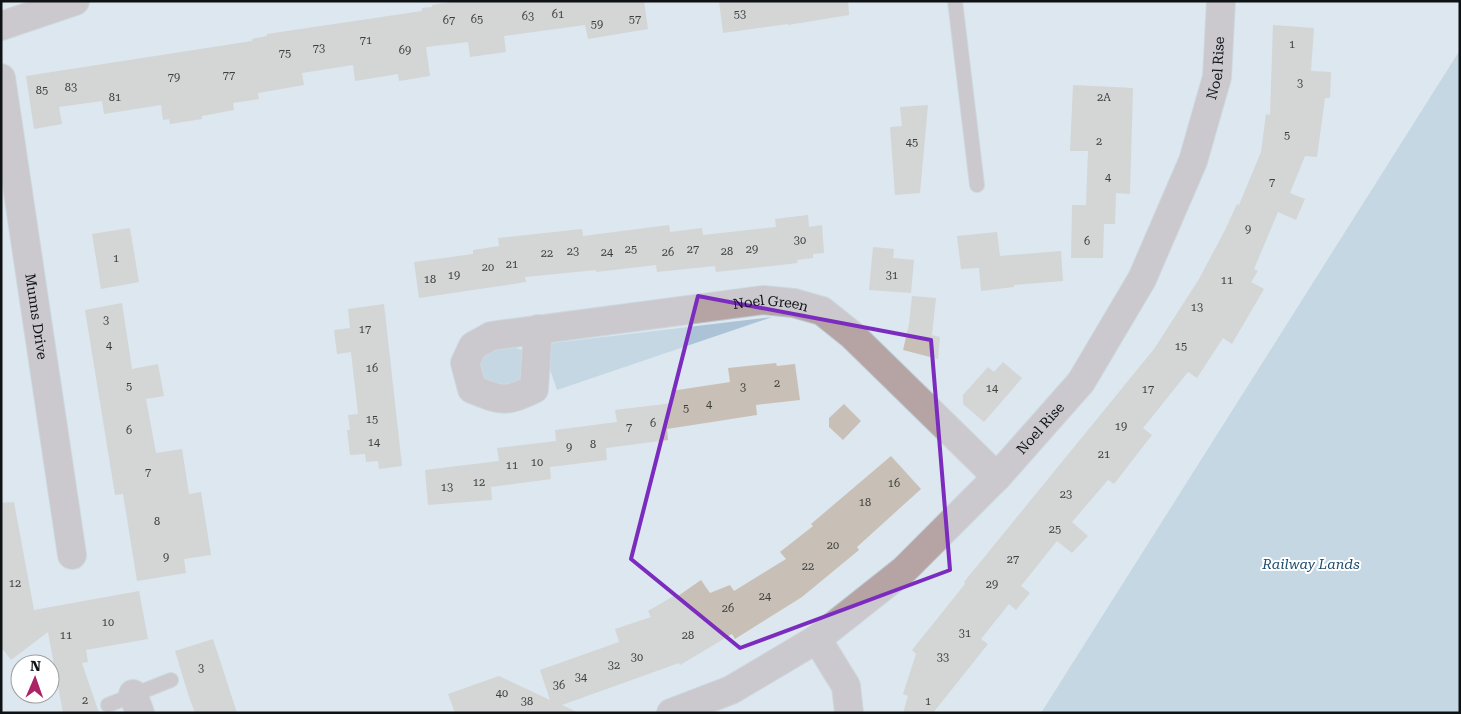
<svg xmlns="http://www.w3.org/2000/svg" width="1461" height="714" font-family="'Roboto Serif',serif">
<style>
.green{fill:#acc3d7}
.building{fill:#c8c0b6}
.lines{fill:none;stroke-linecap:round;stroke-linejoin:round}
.service-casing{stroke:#bbc5cc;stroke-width:16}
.minor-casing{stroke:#bbc5cc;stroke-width:30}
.tertiary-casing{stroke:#bbc5cc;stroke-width:30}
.service{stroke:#b6a4a5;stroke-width:14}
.minor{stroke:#b6a4a5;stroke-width:28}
.tertiary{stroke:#b6a4a5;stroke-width:28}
.marked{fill:none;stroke:#7b2cbf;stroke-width:4;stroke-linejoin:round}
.labels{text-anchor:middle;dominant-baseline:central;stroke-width:4;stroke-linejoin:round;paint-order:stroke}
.number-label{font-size:11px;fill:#3c3e3d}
.street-label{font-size:14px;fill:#0e1215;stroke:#fff}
.park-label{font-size:14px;font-style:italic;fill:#1d4a6c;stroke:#fff}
</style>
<rect width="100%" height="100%" fill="#dce7ef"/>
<!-- green -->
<path class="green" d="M1460 50V713H1041Z
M772 317 557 390 546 358 553 343Z
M507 345 522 350 528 361 524 379 514 388 479 383 475 364 480 354Z"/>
<!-- building -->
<path class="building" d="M457 1H644L648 29 588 39 585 25 504 36 506 52 470 57 468 42 426 47 430 76 399 81 398 74 355 81 353 65 302 73 304 85 258 93 259 99 233 103 234 110 202 116V119L170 124 169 119 163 120 161 105 104 114 102 101 59 107 62 124 34 129 26 76 252 41V39L267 36V34L422 11V8L432 7V5Z
M719 1H848L849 15 788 25V24L723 33Z
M1273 25 1314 28 1311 71 1331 72 1330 98H1325L1317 157 1305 156 1290 193 1305 199 1296 220 1278 212 1254 269 1258 271 1251 282 1264 289 1232 344 1223 338 1197 378 1188 372 1143 428 1152 435 1114 484 1108 480 1072 522 1088 536 1072 553 1057 541 1021 586 1030 593 1016 610 1009 604 981 639 988 644 933 713H903L908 696 903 694 916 654 912 650 965 584 964 582 1154 349 1199 279 1225 230 1237 204 1239 205 1261 152 1266 114 1270 115Z
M1073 85 1133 88 1130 194 1116 193 1115 224H1104L1103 258H1071L1072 205H1086L1088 151H1070Z
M928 105 920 193 895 195 890 127 902 126 900 107Z
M808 215 809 227 822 225 824 253 813 254V258L797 260 798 263 716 272 715 266 657 272 656 265 596 272V270L525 277 526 282 419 298 414 262 473 254V250L499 246 498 238 582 229 583 236 669 225 670 232 702 228 703 235 776 227 775 219Z
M130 228 139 282 101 289 92 234Z
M997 232 1000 256 1061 251 1063 281 1014 285V287L981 291 979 268 961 269 957 236Z
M873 247 894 249 893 258 914 260 911 293 869 290Z
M912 296 936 298 932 335 940 337 938 359 903 350 909 324Z
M122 303 132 369 158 364 164 396 146 399 156 453 182 449 189 494 201 492 211 555 184 559 186 573 137 581 123 494 115 495 85 310Z
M384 304 402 466 379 469 378 461 366 462 365 454 350 455 347 430H350L348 415 358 414 357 405 351 352 337 354 334 330 350 328 348 309Z
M1003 362 1022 378 984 422 963 404V395L988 367 994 372Z
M776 363 777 366 795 364 800 400 756 405 757 415 667 429 668 440 606 448 607 460 550 467 551 479 491 487 492 500 428 505 425 470 499 461 497 448 556 441 555 430 617 422 615 410 673 403 671 391 730 382 728 368Z
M844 404 861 421 843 440 829 427V418Z
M891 456 921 489 857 547 859 550 802 597 735 639 732 634 680 665 679 663 562 705 579 713H455L448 694 499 676 550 700 540 670 619 642 615 629 651 617 648 611 677 594 678 596 701 580 710 593 730 585 734 591 786 559 780 552 813 526 811 524Z
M14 502 34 610 139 591 148 639 86 650 88 662 82 663 99 713H63L48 632 11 660 1 647V503Z
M213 639 228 685 237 713H195L189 697 175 651Z"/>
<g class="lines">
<defs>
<path id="service" d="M955 1 977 185
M108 705 171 680"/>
<g id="minor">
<path id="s1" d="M1 78 72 555"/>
<path id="s2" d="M538 329 534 389C504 403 502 401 472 389L465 363 473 346 491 336 763 300 794 303 822 311 852 335 997 477"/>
<path d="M817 639 846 686 849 713"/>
<path d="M133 694 140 713"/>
<path id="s3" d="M671 713 731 690 817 639 904 570 997 477 1081 382 1142 279 1193 161 1217 77 1221 1"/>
</g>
<path id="tertiary" d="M1 26 75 1"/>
</defs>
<!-- service casing -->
<use href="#service" class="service-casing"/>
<!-- minor casing -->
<use href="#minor" class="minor-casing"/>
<!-- tertiary casing -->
<use href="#tertiary" class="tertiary-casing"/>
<!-- service -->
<use href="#service" class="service"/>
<!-- minor -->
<use href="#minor" class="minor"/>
<!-- tertiary -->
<use href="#tertiary" class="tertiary"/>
</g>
<!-- marked area -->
<path d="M0 0H1461V714H0ZM698 296 931 340 950 570 740 648 631 559Z" fill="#dce7ef" fill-opacity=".55" fill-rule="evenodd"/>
<path class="marked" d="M698 296 931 340 950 570 740 648 631 559Z"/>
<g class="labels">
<!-- number labels -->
<g class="number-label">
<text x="558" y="14">61</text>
<text x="740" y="14">53</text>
<text x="528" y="16">63</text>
<text x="477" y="19">65</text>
<text x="635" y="19">57</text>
<text x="449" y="20">67</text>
<text x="597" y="24">59</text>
<text x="366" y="40">71</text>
<text x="1292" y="44">1</text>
<text x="319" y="48">73</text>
<text x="405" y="50">69</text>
<text x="285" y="53">75</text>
<text x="229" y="75">77</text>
<text x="174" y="77">79</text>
<text x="1300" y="83">3</text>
<text x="71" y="87">83</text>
<text x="42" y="90">85</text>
<text x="115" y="97">81</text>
<text x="1104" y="97">2A</text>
<text x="1287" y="135">5</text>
<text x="1099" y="141">2</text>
<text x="912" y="142">45</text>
<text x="1108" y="177">4</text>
<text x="1272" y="182">7</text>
<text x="1248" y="229">9</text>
<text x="800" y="240">30</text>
<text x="1087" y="241">6</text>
<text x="631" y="249">25</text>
<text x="693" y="249">27</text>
<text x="752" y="249">29</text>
<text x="573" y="251">23</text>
<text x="727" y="251">28</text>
<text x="607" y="252">24</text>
<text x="668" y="252">26</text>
<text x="547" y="253">22</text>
<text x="116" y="258">1</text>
<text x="512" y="264">21</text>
<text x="488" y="267">20</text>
<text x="454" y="275">19</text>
<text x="892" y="275">31</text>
<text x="430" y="279">18</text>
<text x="1227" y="280">11</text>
<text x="1197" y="307">13</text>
<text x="106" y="320">3</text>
<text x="365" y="329">17</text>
<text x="109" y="345">4</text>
<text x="1181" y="346">15</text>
<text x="372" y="368">16</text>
<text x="777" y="383">2</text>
<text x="129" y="386">5</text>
<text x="743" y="387">3</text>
<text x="992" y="388">14</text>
<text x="1148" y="389">17</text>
<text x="709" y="404">4</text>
<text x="686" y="408">5</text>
<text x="372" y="419">15</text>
<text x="653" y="423">6</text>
<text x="1121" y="426">19</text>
<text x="629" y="427">7</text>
<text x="129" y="430">6</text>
<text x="374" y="442">14</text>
<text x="593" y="444">8</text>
<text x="569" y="447">9</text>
<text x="1104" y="454">21</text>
<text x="537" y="462">10</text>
<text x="512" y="465">11</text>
<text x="148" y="472">7</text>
<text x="479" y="482">12</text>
<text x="894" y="483">16</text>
<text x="447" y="487">13</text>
<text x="1066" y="494">23</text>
<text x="865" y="502">18</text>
<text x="157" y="521">8</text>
<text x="1055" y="529">25</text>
<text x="833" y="545">20</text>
<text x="166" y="557">9</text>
<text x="1013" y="559">27</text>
<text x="808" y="566">22</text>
<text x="15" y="583">12</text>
<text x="992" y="584">29</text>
<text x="765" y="596">24</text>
<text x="728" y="608">26</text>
<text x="108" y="622">10</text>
<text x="965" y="633">31</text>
<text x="66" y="635">11</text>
<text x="688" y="635">28</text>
<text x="637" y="657">30</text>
<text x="943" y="657">33</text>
<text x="614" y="665">32</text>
<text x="201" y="668">3</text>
<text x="581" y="677">34</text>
<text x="559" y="685">36</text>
<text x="502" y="693">40</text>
<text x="85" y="700">2</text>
<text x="527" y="701">38</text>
<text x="928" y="701">1</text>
</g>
<!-- street labels -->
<g class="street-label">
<text stroke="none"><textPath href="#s3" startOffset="878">Noel Rise</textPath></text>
<text stroke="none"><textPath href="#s2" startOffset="474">Noel Green</textPath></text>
<text stroke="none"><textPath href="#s1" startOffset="241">Munns Drive</textPath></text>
<text stroke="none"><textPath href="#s3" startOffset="472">Noel Rise</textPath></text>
</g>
<!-- park labels -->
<g class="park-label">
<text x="1311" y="564">Railway Lands</text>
</g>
</g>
<!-- border -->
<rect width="1461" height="714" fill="none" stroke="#0e1215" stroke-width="5"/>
<!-- north arrow -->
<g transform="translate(35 679) rotate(2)"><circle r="24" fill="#ffffff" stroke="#9fa0a1"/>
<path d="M0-4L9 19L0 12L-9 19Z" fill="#ac2264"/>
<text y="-8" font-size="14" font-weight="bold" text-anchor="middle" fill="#0e1215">N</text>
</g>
</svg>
